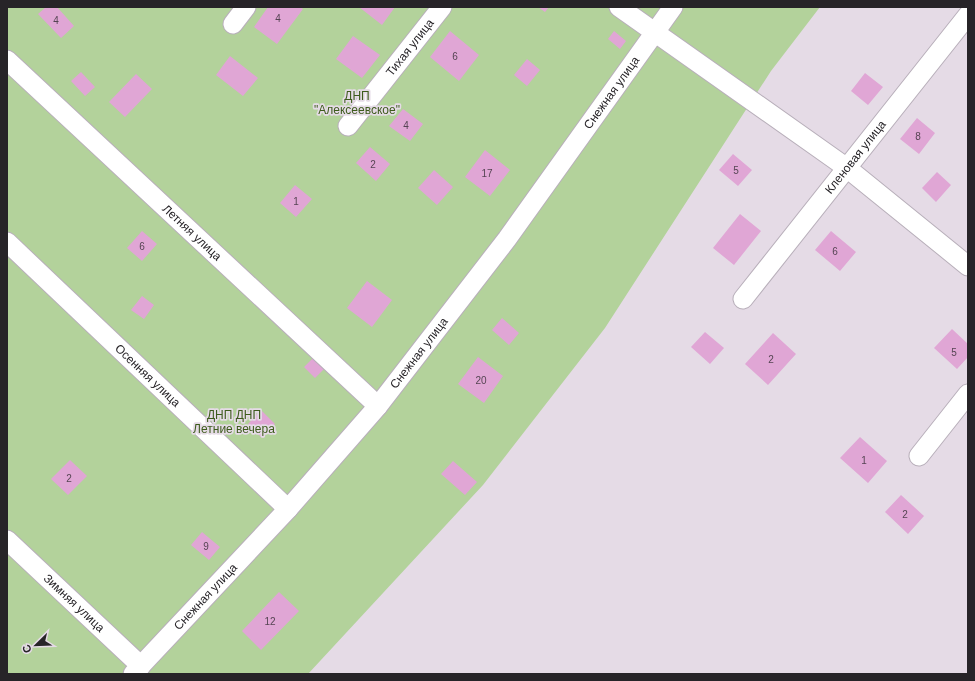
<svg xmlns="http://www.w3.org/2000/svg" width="975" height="681" font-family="Arial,sans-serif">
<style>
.green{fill:#b3d29b}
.building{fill:#e0a6d5}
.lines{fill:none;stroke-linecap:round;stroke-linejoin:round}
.minor-casing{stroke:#b8afba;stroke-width:21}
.minor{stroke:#fff;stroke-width:19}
.labels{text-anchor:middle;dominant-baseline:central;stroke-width:3.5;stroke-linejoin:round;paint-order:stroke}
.number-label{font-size:10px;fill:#554453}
.street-label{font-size:12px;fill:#272428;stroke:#e5dbe6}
.park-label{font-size:12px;fill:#3d5b1c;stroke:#e5dbe6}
</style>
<rect width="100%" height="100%" fill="#e5dbe6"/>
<!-- green -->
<path class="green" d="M7 7H820L771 71 605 328 483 485 308 674H7Z"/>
<!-- building -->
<path class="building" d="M46 7H57L74 26 61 38 38 14Z
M268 7H300L303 9 277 44 254 27Z
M359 7H395L382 25Z
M538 7H549L545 12Z
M450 31 479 55 459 81 430 57Z
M614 31 626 41 620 49 608 39Z
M353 36 380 55 362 78 336 59Z
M230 56 258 78 243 96 216 75Z
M527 59 540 70 527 86 514 75Z
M81 72 95 87 85 96 71 81Z
M865 73 883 87 868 105 851 91Z
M136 74 152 89 125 117 109 102Z
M403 109 423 124 410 141 389 126Z
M917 118 935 133 919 154 900 139Z
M370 147 390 164 376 181 356 163Z
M485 150 510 170 490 196 465 177Z
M733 154 752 170 738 186 719 170Z
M434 170 453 187 437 205 418 188Z
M937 172 951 185 936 202 922 188Z
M295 185 312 199 296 217 280 203Z
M740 214 761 231 734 265 713 248Z
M142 231 157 244 142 261 127 248Z
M831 231 856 252 840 271 815 250Z
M367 281 392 300 372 327 347 308Z
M142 296 154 305 144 319 131 310Z
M502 318 519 333 509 345 492 330Z
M952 329 968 344V357L957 369 934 348Z
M705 332 724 348 710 364 691 347Z
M773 333 796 354 768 385 745 364Z
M478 357 503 376 484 403 458 384Z
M313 358 324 369 315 378 304 367Z
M261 410 275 424 262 438 248 424Z
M860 437 887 461 868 483 840 458Z
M70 460 87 476 68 495 51 479Z
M453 461 477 482 465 495 441 474Z
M901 495 924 516 908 534 885 512Z
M202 532 220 547 209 560 191 545Z
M279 592 299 611 261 650 242 631Z"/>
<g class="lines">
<defs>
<g id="minor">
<path d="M619 7 847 168 968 266"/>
<path d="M233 24 246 7"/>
<path id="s1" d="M7 60 378 406"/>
<path id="s2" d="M348 126 442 7"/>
<path id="s3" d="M7 242 288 509"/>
<path id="s4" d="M743 299 968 15"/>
<path d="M919 456 968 394"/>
<path id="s5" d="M7 540 141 666"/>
<path id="s6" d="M133 674 288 509 378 406 507 239 673 7"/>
</g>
</defs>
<!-- minor casing -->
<use href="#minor" class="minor-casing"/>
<!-- minor -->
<use href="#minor" class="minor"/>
</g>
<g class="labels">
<!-- number labels -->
<g class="number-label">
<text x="278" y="18">4</text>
<text x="56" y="20">4</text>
<text x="455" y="56">6</text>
<text x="406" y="125">4</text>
<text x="918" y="136">8</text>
<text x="373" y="164">2</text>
<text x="736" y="170">5</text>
<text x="487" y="173">17</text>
<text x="296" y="201">1</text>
<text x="142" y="246">6</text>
<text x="835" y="251">6</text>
<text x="954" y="352">5</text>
<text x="771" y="359">2</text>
<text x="481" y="380">20</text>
<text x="864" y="460">1</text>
<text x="69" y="478">2</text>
<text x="905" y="514">2</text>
<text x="206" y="546">9</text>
<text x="270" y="621">12</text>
</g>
<!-- street labels -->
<g class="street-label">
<text stroke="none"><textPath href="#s2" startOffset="100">Тихая улица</textPath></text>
<text stroke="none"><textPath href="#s6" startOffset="754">Снежная улица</textPath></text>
<text stroke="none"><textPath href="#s4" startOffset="181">Кленовая улица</textPath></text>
<text stroke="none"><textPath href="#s1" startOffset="253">Летняя улица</textPath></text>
<text stroke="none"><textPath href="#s6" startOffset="430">Снежная улица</textPath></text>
<text stroke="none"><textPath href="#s3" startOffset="194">Осенняя улица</textPath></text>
<text stroke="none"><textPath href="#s6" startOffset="106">Снежная улица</textPath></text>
<text stroke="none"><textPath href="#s5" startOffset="92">Зимняя улица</textPath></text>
</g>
<!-- park labels -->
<g class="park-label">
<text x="357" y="96">ДНП<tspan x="357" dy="14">"Алексеевское"</tspan></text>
<text x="234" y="415">ДНП ДНП<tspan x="234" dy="14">Летние вечера</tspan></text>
</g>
</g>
<!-- border -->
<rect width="975" height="681" fill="none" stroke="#272428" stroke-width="16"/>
<!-- north arrow -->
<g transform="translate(36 645) rotate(247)" stroke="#e5dbe6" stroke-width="3" paint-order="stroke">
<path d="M0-3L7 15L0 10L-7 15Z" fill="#272428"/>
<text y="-6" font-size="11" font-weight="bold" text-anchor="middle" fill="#272428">С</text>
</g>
</svg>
